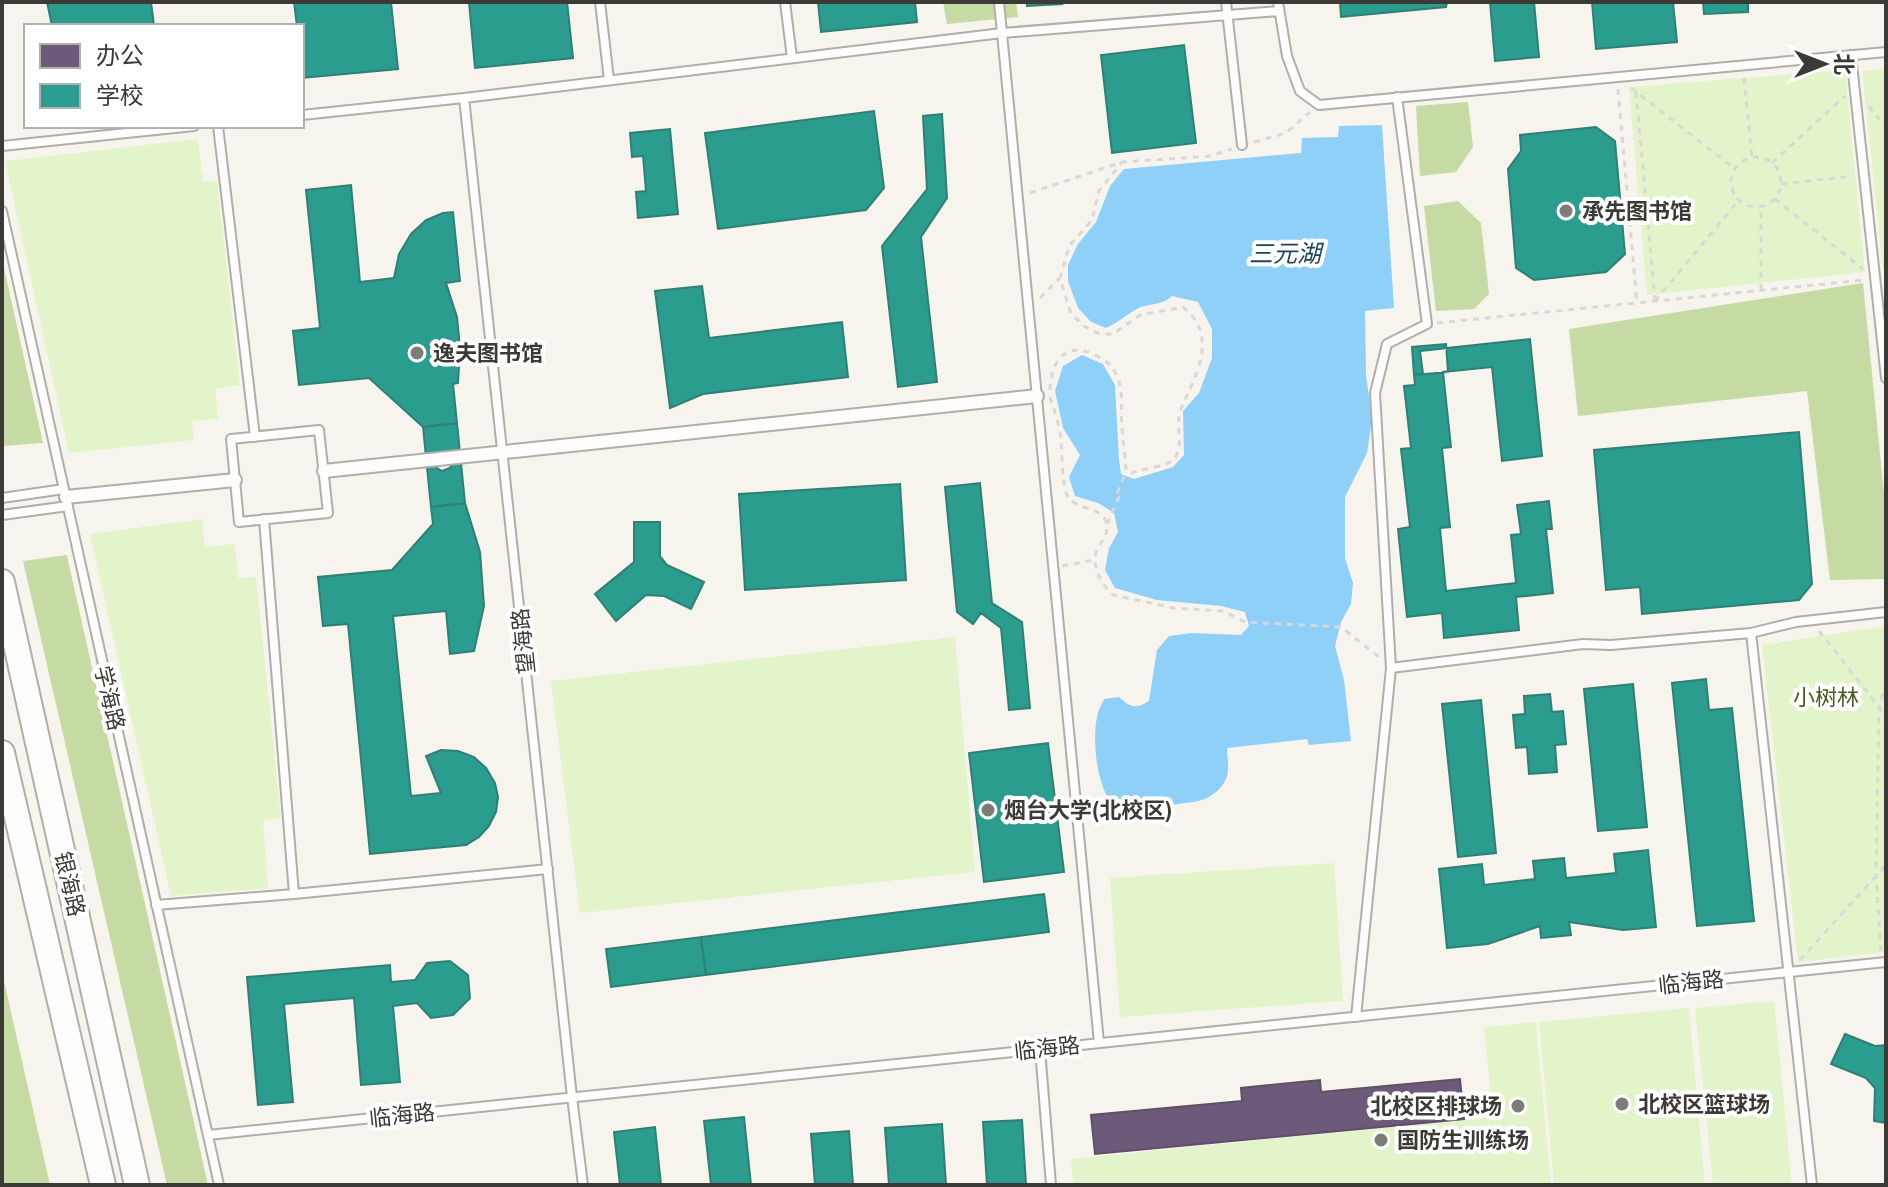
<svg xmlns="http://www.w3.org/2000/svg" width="1888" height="1187" font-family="'Public Sans','Noto Sans SC',sans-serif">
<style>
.green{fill:#e4f4ca}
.forest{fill:#c6daa4}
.water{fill:#8ed0f8}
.offices{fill:#6d597a;stroke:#5e5065;stroke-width:2}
.schools{fill:#2a9d8f;stroke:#2f7f74;stroke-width:2;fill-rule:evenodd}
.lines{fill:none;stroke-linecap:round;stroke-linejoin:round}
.service-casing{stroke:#b0aea8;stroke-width:12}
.pedestrian-casing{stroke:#b0aea8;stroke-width:16}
.secondary-casing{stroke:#b0aea8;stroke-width:28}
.path{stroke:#d9d8d6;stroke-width:3;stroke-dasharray:6 6;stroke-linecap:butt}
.service{stroke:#fefdfc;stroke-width:8}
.pedestrian{stroke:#fefdfc;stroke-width:12}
.secondary{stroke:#fefdfc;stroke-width:24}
.poi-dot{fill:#7d7b75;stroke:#fff;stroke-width:3}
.labels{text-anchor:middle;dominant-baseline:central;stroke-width:8;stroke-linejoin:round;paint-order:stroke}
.poi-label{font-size:22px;font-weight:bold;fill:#3c3a35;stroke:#fff;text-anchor:start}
.street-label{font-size:22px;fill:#3c3a35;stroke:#fff}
.park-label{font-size:22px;fill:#475f21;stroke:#fff}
.water-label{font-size:24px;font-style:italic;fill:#1d455e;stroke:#fff}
</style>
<rect width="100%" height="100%" fill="#f6f4ec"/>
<!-- green -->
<path class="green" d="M1886 69V270H1883L1862 71Z
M1845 70 1865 272 1647 295 1629 87Z
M198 139 203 182 217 181 240 385 215 389 218 419 192 421 194 440 69 453 5 161Z
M202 519 205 547 235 544 238 578 256 577 281 818 263 820 268 888 171 896 90 534Z
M1886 626V952L1798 962 1762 645Z
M955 637 975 872 580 913 551 681Z
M1334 863 1343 1001 1120 1017 1110 878Z
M1774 1001 1792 1185H1713L1695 1008Z
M1689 1008 1705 1185H1554L1539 1022Z
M1536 1022 1551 1185H1073L1071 1159 1465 1120 1464 1111 1492 1108 1484 1027Z"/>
<!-- forest -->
<path class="forest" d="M943 2H1016L1018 17 947 24Z
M1468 102 1473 147 1456 172 1420 176 1416 106Z
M1458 201 1481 223 1489 294 1474 309 1436 311 1424 206Z
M2 259 43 443 2 446Z
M1863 283 1886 514V579L1830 580 1807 391 1578 416 1569 329Z
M67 555V556L208 1185H167L23 561Z
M2 972 50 1185H2Z"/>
<!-- water -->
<path class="water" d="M1382 125 1394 308 1365 311 1366 375 1372 419 1367 453 1345 497V558L1353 583 1351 604 1341 622 1335 646 1344 680 1351 741 1309 745 1307 739 1227 748C1227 757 1230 770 1226 779 1223 786 1216 793 1209 797 1198 803 1186 802 1173 805 1158 808 1140 819 1124 813 1096 803 1090 734 1099 710 1100 706 1103 703 1104 699L1119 697C1131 708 1136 709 1149 701L1157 650 1169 636 1192 633 1241 635 1249 626 1245 612 1221 606 1157 600 1115 588 1105 570 1109 548 1118 532 1114 513 1098 503 1075 496 1069 477 1080 455 1063 428 1055 391 1063 366 1082 355 1103 364 1115 385 1119 460 1121 474 1134 479 1173 467 1184 455 1183 411 1199 393 1212 358V329L1198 302 1172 296C1160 307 1148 302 1135 310 1125 316 1117 323 1106 328L1091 322 1078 308 1068 281V265L1078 244 1096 222 1110 186 1124 169 1301 153 1302 138 1338 137 1339 126Z"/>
<!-- offices -->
<path class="offices" d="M1460 1079 1464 1119 1095 1154 1091 1115 1242 1101 1241 1088 1320 1080 1321 1092Z"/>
<!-- schools -->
<path class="schools" d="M47 2H151L154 26H52Z
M294 2H391L398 69 302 78V26H297Z
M469 2H567L573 58 475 68Z
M818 2H915L917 22 821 32Z
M1027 2H1061L1062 4 1027 6Z
M1340 2H1447L1446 7 1341 17Z
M1490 2H1534L1539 57 1495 61Z
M1592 2H1673L1677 42 1596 49Z
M1703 2H1748V12L1704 14Z
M1184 45 1196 143 1112 153 1101 55Z
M874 111 884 188 866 210 718 229 705 133Z
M942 114 947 198 921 237 937 382 898 387 882 246 927 189 923 116Z
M1596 127 1615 141 1625 254 1606 272 1534 280 1516 268 1508 169 1521 151 1520 135Z
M670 129 678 214 638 218 636 192 646 191 643 156 632 157 630 133Z
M351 185 360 282 394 278 399 254 411 234 426 220 443 213 453 212 460 281 446 283 457 317 460 348 458 383 453 384 457 423 423 427 369 378 299 385 293 331 320 328 306 190Z
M702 286 709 338 842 322 848 377 703 394 670 408 655 291Z
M1530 339 1542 456 1502 461 1492 367 1443 372 1451 447 1442 448 1450 527 1440 528 1446 591 1516 583 1511 535 1521 534 1517 505 1549 501 1552 529H1546L1553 593 1516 597 1519 630 1444 638 1442 613 1407 617 1398 529 1410 527 1401 449 1411 448 1404 386 1415 385 1414 375 1423 374 1420 351Z
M1446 344 1448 372 1414 375 1412 347Z
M457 423 465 503 431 507 423 427ZM435 462 453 463 450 468 442 471 437 468Z
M1799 432 1812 584 1799 600 1642 614 1640 587 1606 590 1594 450Z
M980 483 992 603 1022 622 1030 708 1009 710 1001 628 981 613 973 624 957 612 945 487Z
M900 484 906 580 745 590 739 494Z
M465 503 480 552 484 606 474 651 450 654 446 611 393 616 411 796 441 793 426 756 441 750 458 751 474 757 486 768 495 783 498 797 496 812 489 826 479 837 466 845 370 854 348 624 323 626 318 577 392 570 433 524 431 507Z
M634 522H660V556L667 565 704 582 691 609 664 596 646 595 616 621 595 594 634 562Z
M1706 679 1709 710 1732 708 1754 921 1697 926 1672 683Z
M1633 684 1647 827 1598 831 1584 689Z
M1550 694 1552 712 1563 711 1566 744 1555 745 1557 772 1529 774 1527 747 1516 748 1513 715 1525 714 1524 696Z
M1481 700 1496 853 1458 857 1442 704Z
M1048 743 1064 872 984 882 969 753Z
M1648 850 1656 927 1623 930 1569 922 1571 935 1541 938 1540 926 1488 944 1447 948 1439 869 1482 864 1484 885 1535 879 1533 861 1564 858 1566 878 1616 873 1614 854Z
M1044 894 1049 932 706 975 701 937Z
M701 937 706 975 611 987 606 949Z
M450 961 468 975 470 998 453 1015 431 1018 417 1003 393 1006 400 1082 361 1085 354 998 284 1004 293 1102 258 1105 247 977 390 965 391 982 415 980 427 963Z
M1845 1034 1875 1046 1886 1045V1123L1874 1121 1875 1088 1866 1078 1831 1064Z
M744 1117 751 1185H711L704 1121Z
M1022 1120 1026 1185H987L983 1122Z
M942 1124 946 1185H889L885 1128Z
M655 1127 661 1185H620L614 1132Z
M849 1131 853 1185H815L811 1134Z"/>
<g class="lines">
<defs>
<path id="service" d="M600 2 609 80
M785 2 792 58
M999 2 1099 1043
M1226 2 1242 145
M1278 2 1287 56 1300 91 1319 105 1886 52
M1851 55 1886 378
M1397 97 1427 324 1387 344 1375 393 1391 668 1583 644 1611 645 1751 633 1796 622 1886 612
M464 98 572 1097 583 1185
M302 115 464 98 1002 33 1279 11
M218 126 255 437
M2 146 194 126
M2 211 219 1185
M319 430 328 513 239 522 231 439Z
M2 498 64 489
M2 515 68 506
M264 519 294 894
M1751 633 1812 1185
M156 905 294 894 548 869
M1356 1017 1391 668
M1040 1049 1051 1185
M208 1135 1886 962"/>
<path id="pedestrian" d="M324 471 1037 396
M66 497 235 480"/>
<path id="secondary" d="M2 582 137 1185
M2 753 103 1185"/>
</defs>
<!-- service casing -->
<use href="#service" class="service-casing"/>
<!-- pedestrian casing -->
<use href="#pedestrian" class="pedestrian-casing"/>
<!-- secondary casing -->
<use href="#secondary" class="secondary-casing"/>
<!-- path -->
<path class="path" d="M1744 78 1752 158
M1631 88 1735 169
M1618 89 1637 303
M1636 92 1655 299
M1869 106 1886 128
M1254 142 1286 133 1310 112
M1731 182a25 25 0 1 1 50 0a25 25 0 1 1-50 0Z
M1772 163 1845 96
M1781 184 1853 176
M1030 193 1122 162 1211 156 1232 149
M1775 199 1863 269
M1761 290V206
M1040 298 1060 278
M1655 301 1739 200
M1437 323 1864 280
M1050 390C1051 361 1066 339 1097 356 1104 360 1111 364 1115 372 1125 391 1120 407 1122 427 1123 442 1125 456 1126 471L1132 473C1142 469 1167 466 1173 460 1184 449 1177 429 1179 417 1180 408 1185 401 1188 393 1198 372 1210 344 1196 321 1193 316 1187 311 1183 307L1140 315 1113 334H1100L1084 326 1071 314 1060 278 1069 246 1092 220 1099 191 1122 162
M1050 397C1054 409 1058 421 1060 433 1063 449 1061 482 1067 495 1076 513 1106 504 1107 528 1107 537 1100 543 1097 550 1090 565 1102 585 1113 595L1174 608 1223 611 1245 622 1341 627 1379 657
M1107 524 1119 497 1116 496 1126 471
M1062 566 1094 560
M1819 631 1886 716
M1881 951 1876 876 1879 707 1886 684
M1800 960 1886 865"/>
<!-- service -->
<use href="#service" class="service"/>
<!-- pedestrian -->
<use href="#pedestrian" class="pedestrian"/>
<!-- secondary -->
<use href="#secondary" class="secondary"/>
</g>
<!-- markers -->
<g class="poi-dot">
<circle cx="1566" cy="211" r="8"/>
<circle cx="417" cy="353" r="8"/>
<circle cx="988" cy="810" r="8"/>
<circle cx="1622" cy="1104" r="8"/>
<circle cx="1518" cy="1106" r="8"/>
<circle cx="1381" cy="1140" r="8"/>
</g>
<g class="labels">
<!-- poi labels -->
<g class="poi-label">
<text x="1582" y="211">承先图书馆</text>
<text x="433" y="353">逸夫图书馆</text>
<text x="1004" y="810">烟台大学(北校区)</text>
<text x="1638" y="1104">北校区篮球场</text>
<text x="1502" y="1106" text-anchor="end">北校区排球场</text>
<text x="1397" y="1140">国防生训练场</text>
</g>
<!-- street labels -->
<g class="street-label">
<text transform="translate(523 641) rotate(-96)">望海路</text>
<text transform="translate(110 698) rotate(77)">学海路</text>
<text transform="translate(70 884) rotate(77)">银海路</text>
<text transform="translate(1691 982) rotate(-6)">临海路</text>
<text transform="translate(1047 1048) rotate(-6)">临海路</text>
<text transform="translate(402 1115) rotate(-6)">临海路</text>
</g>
<!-- park labels -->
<g class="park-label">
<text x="1826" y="697">小树林</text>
</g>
<!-- water labels -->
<g class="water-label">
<text x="1285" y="253">三元湖</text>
</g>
</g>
<!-- border -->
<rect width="1888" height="1187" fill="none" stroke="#3c3a35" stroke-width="8"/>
<!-- legend -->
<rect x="24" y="24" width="280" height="104" fill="#ffffff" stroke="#b1b0ae" stroke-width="2"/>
<rect x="40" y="44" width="40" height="24" fill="#6d597a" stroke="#b1b0ae" stroke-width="2"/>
<text x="96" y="64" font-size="24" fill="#3c3a35">办公</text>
<rect x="40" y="84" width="40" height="24" fill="#2a9d8f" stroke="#b1b0ae" stroke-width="2"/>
<text x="96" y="104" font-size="24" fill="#3c3a35">学校</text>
<!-- north arrow -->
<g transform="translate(1824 64) rotate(90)" stroke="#ffffff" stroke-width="6" paint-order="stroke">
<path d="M0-6L14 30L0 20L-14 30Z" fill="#3c3a35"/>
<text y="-12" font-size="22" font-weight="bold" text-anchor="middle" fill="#3c3a35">北</text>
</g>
</svg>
